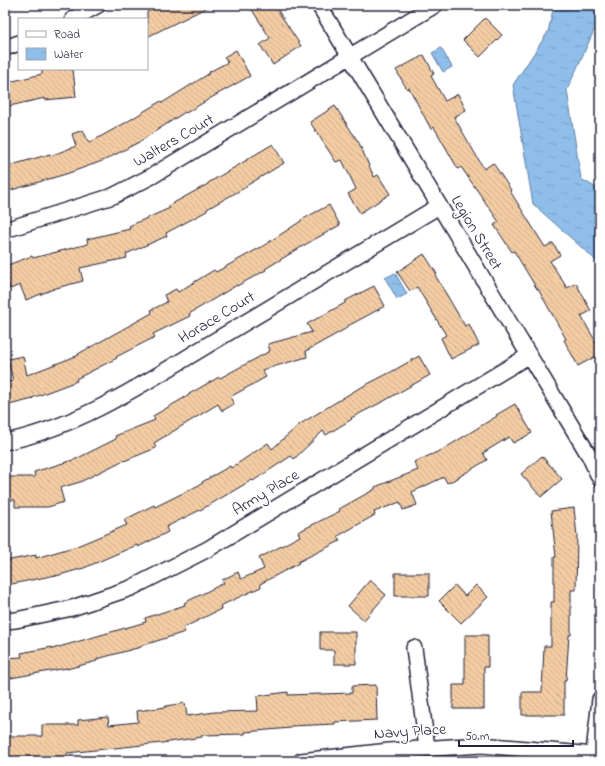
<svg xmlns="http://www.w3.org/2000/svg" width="605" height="766" font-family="'Indie Flower',sans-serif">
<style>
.water{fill:url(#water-ripples);stroke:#6380a3}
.building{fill:url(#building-back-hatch);stroke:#22223b}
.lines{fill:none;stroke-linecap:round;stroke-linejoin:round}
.minor-casing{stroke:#22223b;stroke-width:18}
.minor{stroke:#fff;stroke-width:15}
.labels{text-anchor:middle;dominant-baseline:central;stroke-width:3.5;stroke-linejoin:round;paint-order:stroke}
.street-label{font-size:16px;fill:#22223b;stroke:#fff}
</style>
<defs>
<pattern id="water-ripples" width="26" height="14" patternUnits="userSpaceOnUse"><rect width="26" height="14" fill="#8ebee9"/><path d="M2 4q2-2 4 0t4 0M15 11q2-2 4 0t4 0" fill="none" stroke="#7aa3c9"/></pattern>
<pattern id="building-back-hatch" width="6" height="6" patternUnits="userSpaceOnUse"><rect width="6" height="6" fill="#f3cca3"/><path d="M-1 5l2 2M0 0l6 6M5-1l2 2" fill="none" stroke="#d0af8d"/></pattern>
</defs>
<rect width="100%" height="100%" fill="#fff"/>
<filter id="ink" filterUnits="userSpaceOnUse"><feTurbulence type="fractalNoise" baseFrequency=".025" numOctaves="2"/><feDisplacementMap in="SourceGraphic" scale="8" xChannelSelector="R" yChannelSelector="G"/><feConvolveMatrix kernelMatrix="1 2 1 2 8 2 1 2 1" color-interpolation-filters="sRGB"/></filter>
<g filter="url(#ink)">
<!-- water -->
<path class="water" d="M554 5H594L597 24 567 90 581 179 600 190V264L533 204 513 85 548 32Z
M441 48 452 67 443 72 432 53Z
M395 273 407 294 397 299 385 278Z"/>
<!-- building -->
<path class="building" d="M160 5H212L147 37V12Z
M249 5H275L282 17 301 46 273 65 260 45 270 38Z
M485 18 502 35 480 57 463 40Z
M236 50 250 76 216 95 186 113 185 112 139 142 105 160 66 174 5 192V167L50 154V156L76 146 72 134 83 130 89 143 125 123 161 101 162 103 210 73 209 72 228 62 224 57Z
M424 55 434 74 431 76 445 101 458 94 466 110 454 117 484 169 493 163 511 190 510 191 545 247 553 243 560 255 550 261 567 288 576 283 591 311 581 316 600 349V354L578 366 564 340 566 339 538 289H537L514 251 512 252 494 225 499 222 461 167 458 169 434 127 431 129 409 88 407 89 396 70Z
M55 69H73L76 97 45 100V98L5 107V83L42 74V70Z
M335 106 359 143 374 177 378 175 390 194 360 213 348 194 356 189 342 160 336 162 310 122Z
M273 144 284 163 246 186V187L207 209V211L166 233 167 236 126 254 127 258 80 268 83 281 56 288 26 300 20 285 10 289 5 276V266L32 256 33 258 88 244 87 239 130 229 129 226 170 208 168 206 208 184V183L247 160H246Z
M329 205 340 225 308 243 265 269 266 270 237 286V285L189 314 190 316 153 334 155 337 116 357 117 358 76 379 77 381 32 398 33 399 5 406V383L13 381 8 359 23 356 27 375 79 355 78 354 152 313 151 310 167 302 164 295 176 289 178 292 214 270 216 272 263 246 301 221V220Z
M424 254 437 274 435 275 465 326 469 324 479 345 451 359 441 338 446 335 417 287 410 291 397 272Z
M374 286 385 306 346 327 347 328 306 351 307 357 262 370 266 377 230 397 234 404 222 411 218 404 154 443 156 448 124 461V460L80 482 60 488 64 502 48 507H15V500H5V477H35L34 472 76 459 116 439 115 436 155 420 153 416 189 395V394L219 377 220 378 270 351 268 344 312 332 307 324 345 303V301Z
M419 356 430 375 384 401 351 418 352 419 326 435 323 431 294 459 291 456 253 481 252 480 204 508 166 527 168 532 138 547 137 545 84 568 56 576V575L7 585 5 573V561L36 555V558L77 546 127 525 124 520 154 505 155 507 203 483 202 482 230 466 231 468 268 443 272 449 300 424 356 390 391 372Z
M515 404 532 433 513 443 509 437 483 453 487 460 457 478H458L447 483 444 477 412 492 417 505 403 510 400 502 374 512 375 515 338 536 340 541 298 562 299 563 260 584 261 587 220 606 221 609 183 628 185 632 141 646V647L97 659V661L67 669V668L5 679V658L22 657 21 653 52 647V649L146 622 145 618 185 605 184 603 224 583 222 580 238 572 241 579 264 569 259 558 300 536 298 532 340 511 339 509 375 489V487L418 470 414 462 442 450 497 416 496 415Z
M542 456 562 479 541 497 521 474Z
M574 508 577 536 576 590H571V635H569L566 681H564V715H522V692H542L544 646H551V602H554V557H556L551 511Z
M395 573H429V596H395Z
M370 580 386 595 364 620 348 606Z
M455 585 465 596 476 585 488 597 461 623 439 601Z
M320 632H356V664H334V650H320Z
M465 635H488V667H484V709H453V685H465Z
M376 685 377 720 335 722V724L291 726V728L245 732V734L202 735V737L162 743 67 753V757H28V760H5V736H42V725H78V720L108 717 109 725 138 722 137 711 166 707V706L185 703 187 716 215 712 258 711 257 696 288 692V695L352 693V686Z"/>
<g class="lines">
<defs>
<path id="minor" d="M319 5 590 457 600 479
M73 19 98 5
M5 48 19 43
M5 230 113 196 152 176 435 5
M5 442C82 426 149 380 216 340 290 295 365 251 439 206
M5 621 16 620 72 608 131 588 208 549 528 356
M414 648 427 748
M301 761 389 751 482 745 594 755
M593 761 600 699"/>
</defs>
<!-- minor casing -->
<use href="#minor" class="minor-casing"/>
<!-- minor -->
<use href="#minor" class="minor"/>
</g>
</g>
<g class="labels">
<!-- street labels -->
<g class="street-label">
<text transform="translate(174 141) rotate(-30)">Walters Court</text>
<text transform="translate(476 233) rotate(59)">Legion Street</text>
<text transform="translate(217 318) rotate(-31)">Horace Court</text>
<text transform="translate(266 493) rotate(-31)">Army Place</text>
<text transform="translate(410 732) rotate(-4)">Navy Place</text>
</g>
</g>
<!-- margin -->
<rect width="605" height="766" fill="none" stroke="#fff" stroke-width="20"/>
<rect x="10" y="10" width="585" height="746" fill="none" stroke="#22223b" stroke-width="1.5" filter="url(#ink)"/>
<!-- legend -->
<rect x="18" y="18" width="130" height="52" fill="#ffffff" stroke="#a7a7b1"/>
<rect x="26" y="31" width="20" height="6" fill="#ffffff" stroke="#a7a7b1"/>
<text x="54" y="38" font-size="12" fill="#22223b">Road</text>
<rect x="26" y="48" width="20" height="12" fill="url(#water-ripples)" stroke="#a7a7b1"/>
<text x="54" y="58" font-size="12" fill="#22223b">Water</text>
<!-- scale -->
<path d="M459 740v6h114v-6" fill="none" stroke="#22223b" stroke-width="2"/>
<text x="465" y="740" font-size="12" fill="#22223b" stroke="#ffffff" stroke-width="3" paint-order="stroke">50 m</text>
</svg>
